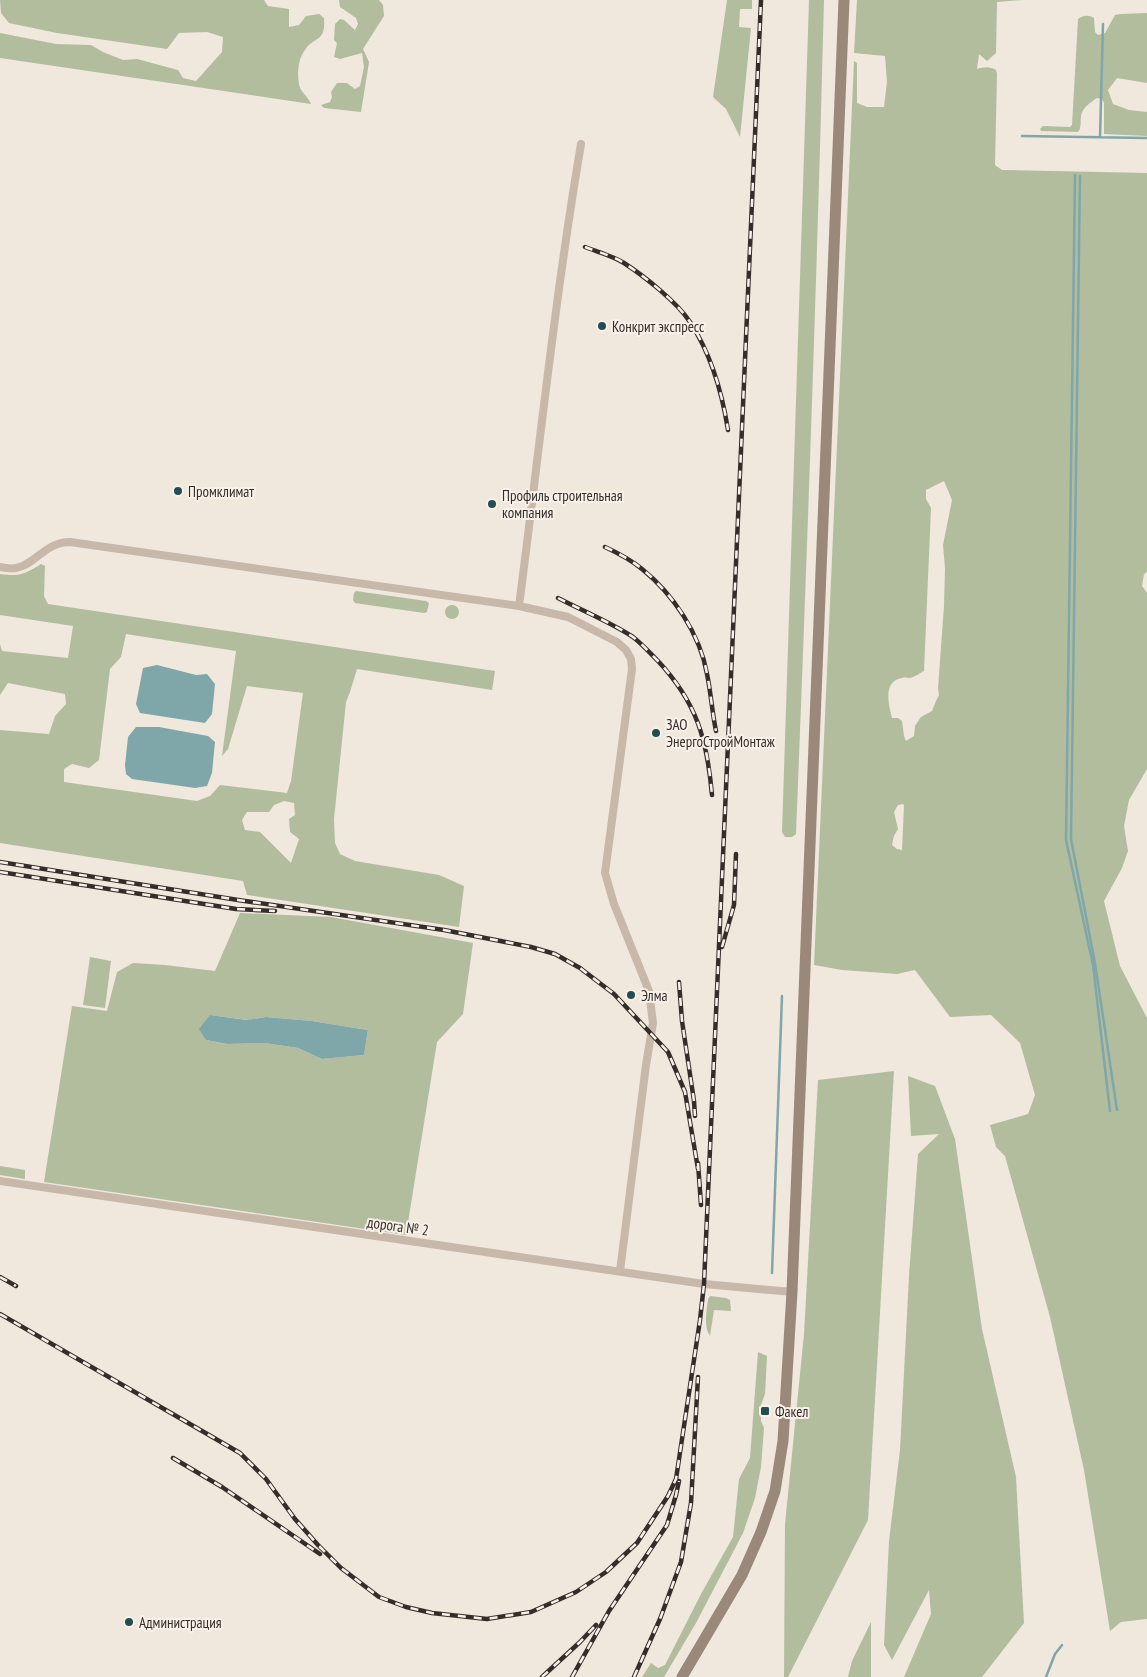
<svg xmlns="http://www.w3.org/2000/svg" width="1147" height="1677" font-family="'PT Sans Narrow',sans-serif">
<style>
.green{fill:#b2bd9e;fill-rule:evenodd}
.water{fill:#7fa7aa}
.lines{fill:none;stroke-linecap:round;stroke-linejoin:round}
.stream{stroke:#7fa7aa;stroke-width:2.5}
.street{stroke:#c7b8aa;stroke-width:8}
.secondary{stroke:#9a887b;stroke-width:11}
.rail-casing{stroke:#352d29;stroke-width:4.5}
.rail{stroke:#f8f1e9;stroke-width:2.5;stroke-dasharray:8;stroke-linecap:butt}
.poi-dot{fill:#224e52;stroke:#f8f1e9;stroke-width:2}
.labels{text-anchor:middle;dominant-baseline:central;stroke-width:4;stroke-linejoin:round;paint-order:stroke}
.poi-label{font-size:15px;fill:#352d29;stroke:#f8f1e9;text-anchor:start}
.street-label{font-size:15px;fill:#352d29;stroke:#f8f1e9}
</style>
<rect width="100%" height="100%" fill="#f0e7dd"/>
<!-- green -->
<path class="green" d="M0 0H264L268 6 289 9V27L299 25 306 16 319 14 324 18C326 43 314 36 305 50 298 59 297 73 299 84 300 92 308 96 311 104L0 58V33L56 44 91 45 103 52 123 60 137 59 178 70 183 78 196 81 222 52 223 37 207 32 179 33 167 49 57 33 9 23 1 13Z
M339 0H379L383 5 384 16 363 49 369 62 361 112 324 108 321 105 330 102 332 97 331 92 337 83H347L355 89 360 86 364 67 362 53 340 59 334 57 337 43 334 40 335 24 340 19 344 20 355 30 358 24 356 18 340 7Z
M727 0H752V9H740L739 27 751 28 740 137 726 109 713 97Z
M809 0H824C817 278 807 556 796 834L792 837H785L782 832Z
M857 0H1022L997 2 996 53 987 61 979 54 977 69C983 67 990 66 996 70L997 74 995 165 1002 170 1147 173V572L1144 574 1142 586 1147 593V769L1129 800 1124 826 1128 851 1122 868 1104 901 1120 966 1147 1018V1619L1121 1622 1110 1631 1084 1470 1050 1317 1005 1156 996 1147 990 1125 1028 1114 1035 1095 1020 1043 991 1015 950 1017 915 970 897 974 842 970 814 965 854 61 857 63V103L867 107H884L887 82 885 56 854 53ZM944 481 952 500 943 545 945 568 944 606 938 688 939 695 936 701 932 711 921 717 915 726 914 736 906 741 904 736 902 721 898 718H892C889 706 882 681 902 678 905 677 907 678 910 678 915 677 920 673 924 671L931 508 926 499V490ZM903 804 904 805 902 850 897 849 892 845 894 836 898 829 894 812 898 805Z
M1147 13V83L1117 78 1108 90 1113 104 1129 110 1147 112V136L1104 134V103L1102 99 1097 98C1091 102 1082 108 1081 116 1080 122 1082 127 1078 132L1041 131 1040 129 1043 126 1070 127 1072 125 1078 19C1084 15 1088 15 1094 18L1095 32 1098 35 1105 33 1115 15 1120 14Z
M41 564 45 566 44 596 48 604 495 671 492 690 357 669 350 692 346 702 334 819 335 843 340 854 355 861 439 875 464 886 459 927 247 895 243 881 0 843V730L49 734 55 716 66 704 65 694 8 683 0 695V644L2 651 68 658 73 626 0 615V574C19 577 25 574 41 564ZM126 634 236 651 222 756 228 749 247 686 303 693 291 781 287 793 220 785 210 796 197 801 64 782V769L72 764 89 768 99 760 110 669 121 657ZM284 801 294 803 295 815 289 819 290 832 299 839 291 863 260 832 245 830 242 820 247 812H269L274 805Z
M356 591 426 601 429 603 427 612 424 613 355 603 353 600 354 593Z
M445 612a7 7 0 1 1 14 0a7 7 0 1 1-14 0Z
M240 913 331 917 473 943 463 1014 437 1042 406 1235 44 1182 72 1006 107 1011 117 972 133 963 165 965 215 971ZM210 1015 248 1020 266 1017 312 1021 368 1030 364 1055 322 1059 298 1048 265 1043 227 1044 206 1040Z
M90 957 111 961 105 1008 83 1005Z
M894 1071 868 1520 788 1677H784L785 1524 804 1334 818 1080Z
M908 1076 935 1086 955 1139 982 1329 1016 1477 1024 1623 982 1677H904L931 1614 929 1590 892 1660 884 1645 889 1541 900 1450 909 1276 918 1154 939 1134 911 1136Z
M0 1166 25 1170V1179L0 1175Z
M710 1296 726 1298 730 1300 731 1311 714 1310 710 1336C703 1326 707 1310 708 1299Z
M758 1352 767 1356 765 1394 761 1405V1421L764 1428 761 1467 755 1498 743 1533 696 1623 664 1677H642L651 1663 658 1668 665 1665 701 1594 733 1537 739 1479 750 1458Z
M871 1622V1677H848L852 1661Z"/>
<!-- water -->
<path class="water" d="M157 665 196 675 207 674 215 684 212 714 205 723 140 713 136 704 143 668Z
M136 727H159L208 736 215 742 212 773 207 786 195 788 132 779 126 774 125 765 128 737Z
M210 1015 247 1020 266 1017 312 1021 368 1030 364 1055 322 1059 298 1048 265 1043 227 1044 206 1040 199 1029Z"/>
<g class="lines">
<!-- stream -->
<path class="stream" d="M1022 136 1147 138
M1100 137 1103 24
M1075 175 1066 840 1093 965 1110 1111
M1080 176 1071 839 1095 963 1117 1110
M772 1273 782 996
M1046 1677 1055 1654 1062 1645"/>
<!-- street -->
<path class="street" d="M0 567C5 568 11 569 16 568 35 565 45 542 70 542L519 606 568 617 617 642 626 650 631 659 632 669 605 873 614 904 649 991 653 1023 646 1065 620 1271
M519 606C539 452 555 297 581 144
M0 1181 704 1284 792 1292"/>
<!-- secondary -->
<path class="secondary" d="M682 1677 742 1575 761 1532 775 1491 783 1441 792 1292 844 0"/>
<defs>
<path id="rail" d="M585 247C598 252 613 256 624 263 644 276 677 302 690 322 711 354 722 392 728 430
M605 547C618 553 631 560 642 569 673 594 700 634 707 674 711 693 712 712 716 731
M558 598C583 611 610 622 633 637 642 644 650 653 658 661 697 703 707 739 712 795
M0 862 238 900 444 930 531 947 555 954 580 968 614 994 668 1052 685 1092 698 1169
M0 872 236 909 275 911
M722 947 734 905 736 854
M679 982 682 1021 694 1101 695 1116
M698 1163 701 1205
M0 1277 16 1286
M0 1314 240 1453 266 1479 295 1519 318 1545 341 1568 379 1597 406 1607 432 1613 487 1619 531 1612 576 1592 606 1572 637 1543 668 1496 676 1479 700 1320 704 1284 761 0
M173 1458 222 1487 320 1554
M542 1677 580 1642 596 1625
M572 1677 609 1611 667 1525 676 1495 679 1481
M634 1677 660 1619 681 1562 691 1503 698 1377"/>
</defs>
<!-- rail casing -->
<use href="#rail" class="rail-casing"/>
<!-- rail -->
<use href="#rail" class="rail"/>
</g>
<!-- markers -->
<g class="poi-dot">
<circle cx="602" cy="326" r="5"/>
<circle cx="178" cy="491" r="5"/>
<circle cx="492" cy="504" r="5"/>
<circle cx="656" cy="733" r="5"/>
<circle cx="631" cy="995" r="5"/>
<rect x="760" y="1406" width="10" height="10" rx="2.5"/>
<circle cx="129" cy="1622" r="5"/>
</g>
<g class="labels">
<!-- poi labels -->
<g class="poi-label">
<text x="612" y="326">Конкрит экспресс</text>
<text x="188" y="491">Промклимат</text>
<text x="502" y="495">Профиль строительная<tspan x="502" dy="17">компания</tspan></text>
<text x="666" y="724">ЗАО<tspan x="666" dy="17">ЭнергоСтройМонтаж</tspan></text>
<text x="641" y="995">Элма</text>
<text x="775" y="1411">Факел</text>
<text x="139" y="1622">Администрация</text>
</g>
<!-- street labels -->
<g class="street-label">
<text transform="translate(398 1226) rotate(8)">дорога № 2</text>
</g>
</g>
</svg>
